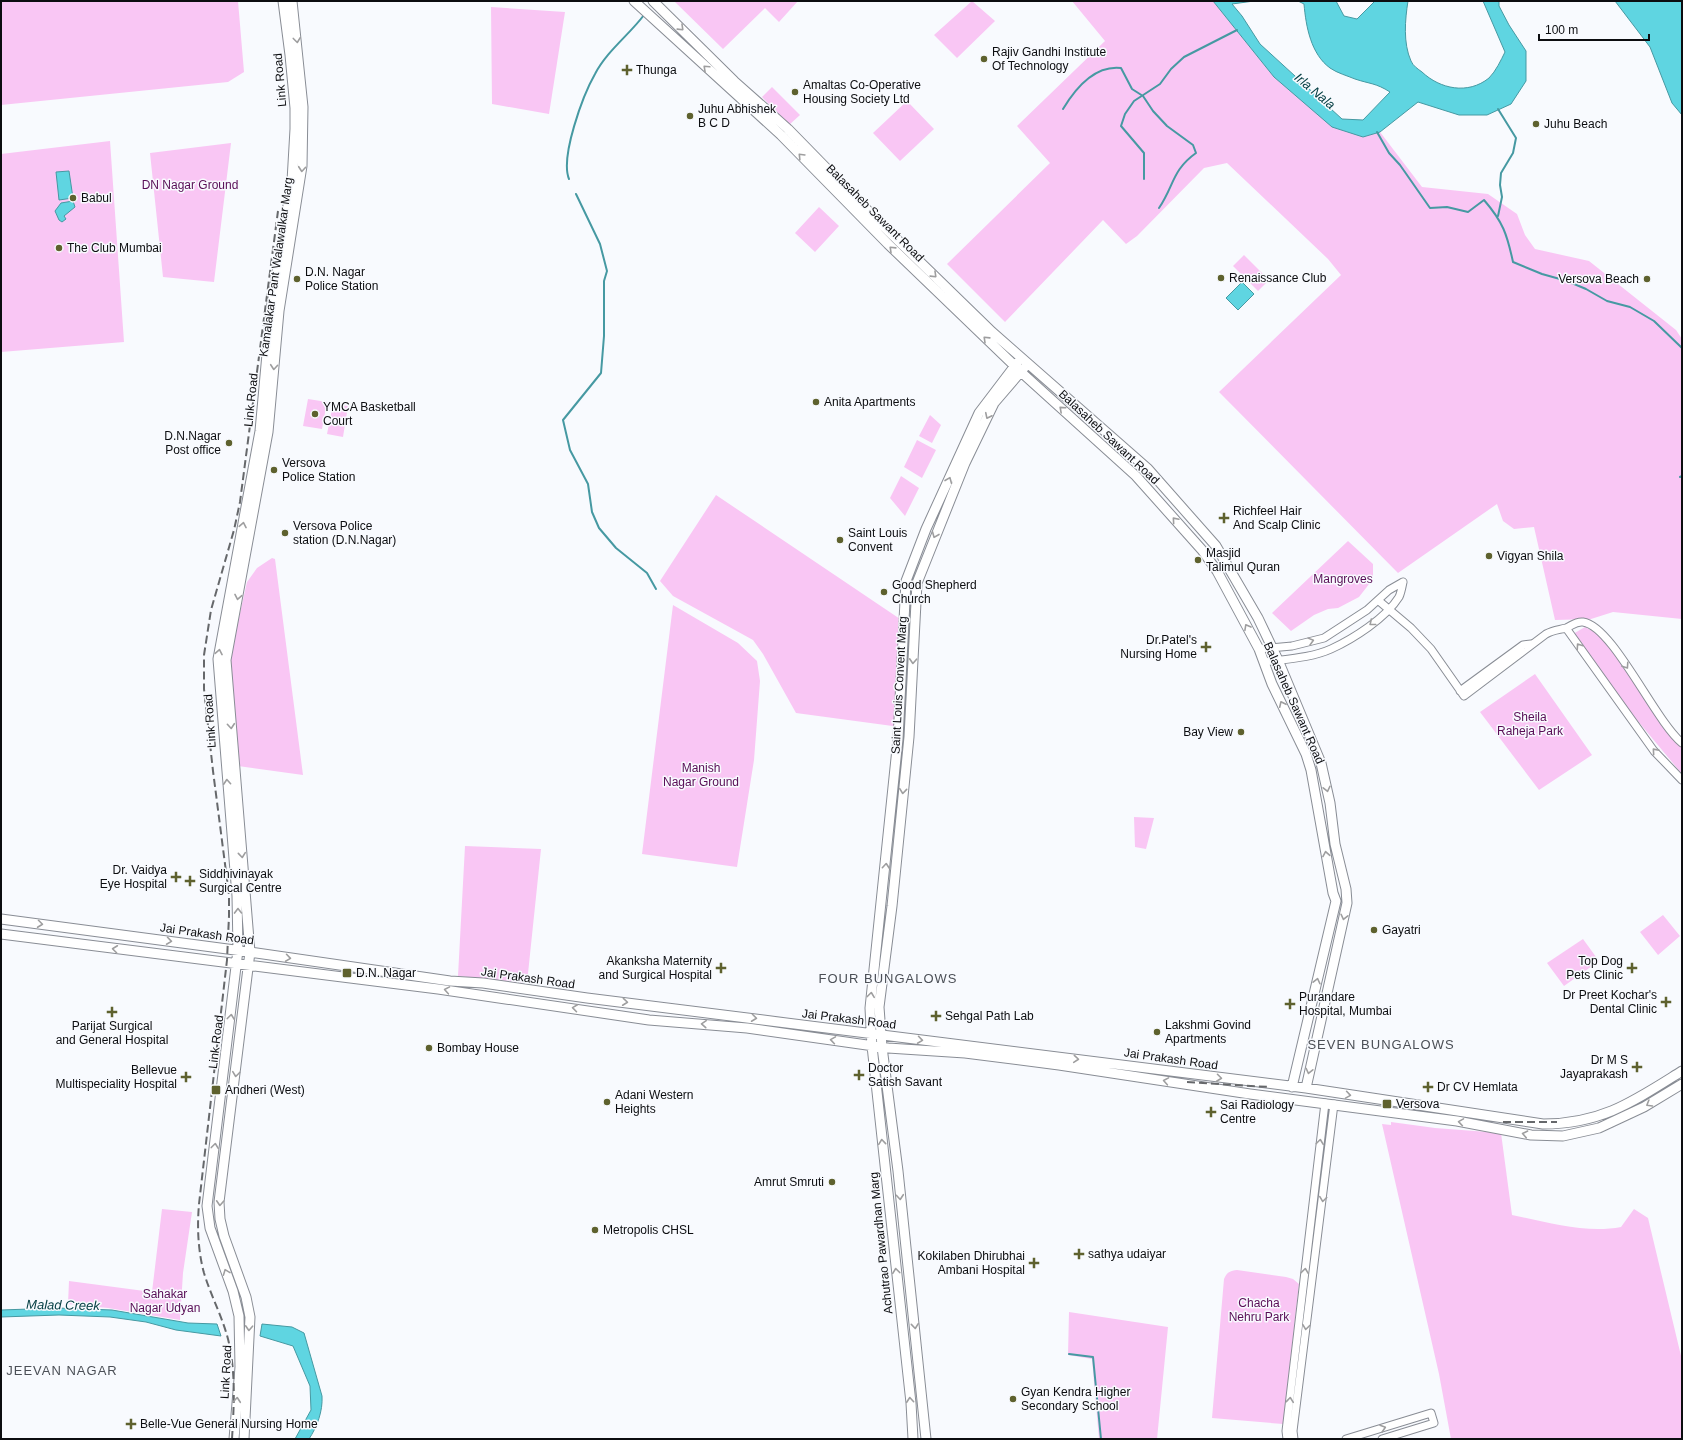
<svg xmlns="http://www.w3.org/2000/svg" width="1683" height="1440" font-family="Arial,sans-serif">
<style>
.green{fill:#f9c6f4}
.water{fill:#5fd5e1;stroke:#4699a2}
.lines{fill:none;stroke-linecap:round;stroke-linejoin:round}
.stream{stroke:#4699a2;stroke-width:2}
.minor-casing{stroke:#898d95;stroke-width:9}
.major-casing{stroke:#898d95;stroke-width:11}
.minor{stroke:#fff;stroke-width:7}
.major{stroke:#fff;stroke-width:9}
.rail{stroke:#66686b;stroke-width:2;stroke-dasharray:8 4;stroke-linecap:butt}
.oneway{stroke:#9e9e9f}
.poi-dot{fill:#5e612e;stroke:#f8fafe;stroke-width:1.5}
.labels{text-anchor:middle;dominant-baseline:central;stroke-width:3;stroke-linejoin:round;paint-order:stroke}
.poi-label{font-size:12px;fill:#0c0d10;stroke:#f8fafe;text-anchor:start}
.street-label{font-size:12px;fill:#0c0d10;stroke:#f8fafe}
.park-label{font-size:12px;fill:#580d56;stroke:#f8fafe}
.water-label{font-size:13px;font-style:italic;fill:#074045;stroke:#f8fafe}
.neighbourhood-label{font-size:13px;letter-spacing:1px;fill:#4b4f56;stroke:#f8fafe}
</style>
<rect width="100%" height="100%" fill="#f8fafe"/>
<!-- green -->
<path class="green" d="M1 1H238L244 72 228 82 1 105Z
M674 1H798L779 22 765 8 723 49Z
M972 1 995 21 957 58 934 35Z
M1072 1H1213L1274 77 1363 137 1380 132 1422 187 1488 194 1517 214 1525 235 1535 249 1589 261 1676 330 1682 339V619L1613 612 1591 619 1555 620 1534 527 1514 529 1503 521 1497 504 1398 573 1219 392 1341 275 1328 259 1227 163 1204 168 1137 236 1126 244 1103 220 1005 322 947 264 1050 163 1017 126 1105 41Z
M491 7 565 12 549 114 492 104Z
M772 87 800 115 789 125 762 97Z
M907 101 934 129 900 161 873 133Z
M110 141 124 342 1 352V154Z
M231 143 214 282 163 277 150 153Z
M819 207 839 226 815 252 795 233Z
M1244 255 1269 280 1258 291 1233 266Z
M308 399 327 402 322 429 303 426Z
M333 404 348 406 343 437 327 434Z
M930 415 941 425 932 443 919 436Z
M917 440 936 450 922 478 904 467Z
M901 476 919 488 905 516 890 498Z
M716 495 906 623 900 727 796 713 763 654 753 640 673 596 660 581Z
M1348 541 1373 564V579L1359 597 1338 608 1328 609 1314 615 1291 631 1272 613Z
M272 558 275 559 303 775 238 766 230 657 247 582 257 568Z
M673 605 738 643 757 661 760 681 754 760 737 867 642 854Z
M1585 627 1596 633 1608 644 1682 747V774L1622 702 1573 634Z
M1535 674 1592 755 1539 790 1480 712Z
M1134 817 1154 818 1146 849 1135 847Z
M465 846 541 849 527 983 458 976Z
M1663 915 1680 936 1658 955 1640 932Z
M1583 939 1599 961 1564 986 1547 963Z
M1391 1122 1435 1128 1501 1133 1512 1215C1547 1222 1586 1234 1621 1227L1634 1209 1648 1218 1682 1360V1439H1451L1439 1374 1382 1124 1391 1125Z
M162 1209 192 1212 183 1273 180 1320 108 1308 68 1304 69 1281 152 1292Z
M1237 1270 1286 1277 1293 1279 1299 1284 1283 1424 1212 1418 1224 1279C1227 1272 1230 1271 1237 1270Z
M1069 1312 1168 1327 1157 1439H1099L1092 1359 1068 1355Z"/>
<!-- water -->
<path class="water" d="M1213 1H1254L1232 4 1242 16 1260 44 1342 119 1363 120 1390 92C1376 83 1370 84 1355 79 1348 76 1337 73 1330 68 1311 54 1306 27 1304 4L1298 1H1336L1344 16 1357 19 1375 1H1408C1405 20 1403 43 1411 61 1413 66 1418 69 1422 72 1440 89 1468 95 1489 78 1496 71 1501 60 1505 52L1483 1H1499V6L1509 25 1526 51V81L1511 104 1487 115H1459L1418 102 1380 132 1363 137 1332 127 1274 77Z
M1615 1H1682V115L1672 103 1650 47Z
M69 171 73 198 59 200 56 172Z
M73 201 75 207 64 216 66 219 62 222 59 220 55 211 61 203Z
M1242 282 1254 294 1238 310 1226 298Z
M58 1308 112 1310 188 1323 217 1324 221 1336 176 1330 146 1322 110 1317 59 1315 1 1317V1310Z
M262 1324 292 1327 304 1333 322 1396C323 1411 317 1427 309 1439H295L311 1410 310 1386 293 1346 260 1336Z"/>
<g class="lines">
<!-- stream -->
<path class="stream" d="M1063 109C1075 89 1095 65 1121 68L1132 89 1143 96 1153 111 1167 126 1193 145 1196 153C1172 170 1174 186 1159 208
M1377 132 1389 153 1400 165 1430 208 1447 207 1468 212 1484 200C1503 222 1507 234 1513 262L1542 274 1567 281 1586 289 1607 301 1630 307 1654 321 1682 348
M569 179C560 157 583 95 595 74 607 51 629 35 644 15
M1144 179V153L1121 126 1125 114 1134 101 1160 84 1171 69 1184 57 1237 30
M576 194 600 244 607 271 604 281V336L601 373 563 420 570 450 588 484 592 512 599 528 616 548 647 573 656 589
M1498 216 1502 197 1500 185 1501 173 1513 153 1516 138 1498 109
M1680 477 1682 476
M1069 1354 1093 1357 1101 1439"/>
<defs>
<path id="minor" d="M1379 601 1411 628 1431 649 1464 696 1546 634C1553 630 1558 630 1566 628 1572 626 1575 621 1583 622 1613 626 1655 721 1682 743
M1566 628 1654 751 1682 780
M1259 649 1292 646 1324 638 1367 610 1389 590 1403 582
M1265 662C1286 659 1311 658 1331 649 1353 639 1386 618 1399 597 1401 593 1402 587 1403 582
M1460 691 1523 645 1531 644
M1287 1439 1286 1431 1325 1103
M1294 1439 1293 1431 1334 1104
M1346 1439 1431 1413 1434 1423 1382 1439"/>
<path id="major" d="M634 1 781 135 888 244 1021 372 1136 476 1202 550 1217 571 1259 649 1272 684 1306 754 1311 770 1333 893 1336 901 1292 1087
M653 1 734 81 788 129 878 221 992 332 1148 469 1216 546 1258 618 1278 660 1321 763 1330 803 1335 844 1346 889 1347 903 1306 1088
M1 919 250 952 450 981 483 983 587 998 1306 1088 1543 1124C1602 1124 1634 1101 1682 1071
M1 934 438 989 649 1020 747 1028 888 1048 965 1053 1059 1065 1250 1094 1457 1121 1531 1135 1563 1136 1599 1128 1644 1107 1682 1084
M234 1439 240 1367 239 1316 233 1291 210 1228 207 1206 238 950 237 896 218 659 260 431 271 310 292 181 295 129V108L290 55 283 1
M244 1439 250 1317 246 1297 224 1236 220 1219 219 1202 250 952 226 660 268 432 279 311 302 166 303 107 292 1
M913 1439 911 1403 872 1046 870 1008 898 739 906 581 926 529 979 413 1017 363
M926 1439 898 1171 882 1047 879 1007 892 906 909 737 917 583 965 463 994 403 1024 368"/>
</defs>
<!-- minor casing -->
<use href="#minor" class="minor-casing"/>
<!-- major casing -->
<use href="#major" class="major-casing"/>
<!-- minor -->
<use href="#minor" class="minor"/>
<!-- major -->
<use href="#major" class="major"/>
<!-- rail -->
<path class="rail" d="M1187 1082 1269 1087
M1503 1122H1557
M232 1439C234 1405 236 1372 228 1339 222 1316 211 1296 204 1273 198 1251 197 1227 199 1204L227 960 229 916V895L213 771 204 689V655L211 610 234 530 240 502 278 211"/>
</g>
<!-- one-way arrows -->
<defs><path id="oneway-chevron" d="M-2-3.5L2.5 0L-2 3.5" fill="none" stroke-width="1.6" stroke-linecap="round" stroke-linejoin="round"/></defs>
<g class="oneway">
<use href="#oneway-chevron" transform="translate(681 28) rotate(44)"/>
<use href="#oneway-chevron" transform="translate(297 40) rotate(83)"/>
<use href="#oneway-chevron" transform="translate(706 68) rotate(-137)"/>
<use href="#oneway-chevron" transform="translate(801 156) rotate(-134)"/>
<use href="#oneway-chevron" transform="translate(302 169) rotate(95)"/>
<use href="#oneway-chevron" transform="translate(892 249) rotate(-136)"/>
<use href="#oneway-chevron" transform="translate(934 275) rotate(44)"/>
<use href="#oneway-chevron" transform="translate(986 339) rotate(-136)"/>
<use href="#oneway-chevron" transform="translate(274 367) rotate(95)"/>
<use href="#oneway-chevron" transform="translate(1062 409) rotate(-138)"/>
<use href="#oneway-chevron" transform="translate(988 416) rotate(116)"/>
<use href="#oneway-chevron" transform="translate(949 480) rotate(-68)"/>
<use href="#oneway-chevron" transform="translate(1175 520) rotate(-131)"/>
<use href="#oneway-chevron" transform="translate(243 525) rotate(-79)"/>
<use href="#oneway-chevron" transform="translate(935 535) rotate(112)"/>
<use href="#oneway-chevron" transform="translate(238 597) rotate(101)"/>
<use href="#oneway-chevron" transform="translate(1372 623) rotate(141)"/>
<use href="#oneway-chevron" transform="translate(1247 627) rotate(-119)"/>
<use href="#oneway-chevron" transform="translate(1311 641) rotate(-15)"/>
<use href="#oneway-chevron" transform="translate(1579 646) rotate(-124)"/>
<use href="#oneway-chevron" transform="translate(219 652) rotate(-79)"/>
<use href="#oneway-chevron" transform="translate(913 661) rotate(93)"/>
<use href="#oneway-chevron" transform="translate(1626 666) rotate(56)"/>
<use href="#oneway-chevron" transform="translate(1282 704) rotate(-115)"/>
<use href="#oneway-chevron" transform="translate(231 726) rotate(85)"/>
<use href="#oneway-chevron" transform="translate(1655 751) rotate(-131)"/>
<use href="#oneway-chevron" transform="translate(227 782) rotate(-94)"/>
<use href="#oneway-chevron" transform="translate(1327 789) rotate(77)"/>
<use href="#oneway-chevron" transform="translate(903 791) rotate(96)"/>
<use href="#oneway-chevron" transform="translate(1326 854) rotate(-100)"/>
<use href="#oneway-chevron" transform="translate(242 855) rotate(84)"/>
<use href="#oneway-chevron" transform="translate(886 866) rotate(-85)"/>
<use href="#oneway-chevron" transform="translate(238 911) rotate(-91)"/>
<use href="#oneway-chevron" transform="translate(1344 917) rotate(103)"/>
<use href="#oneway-chevron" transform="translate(40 924) rotate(7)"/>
<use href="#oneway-chevron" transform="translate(169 941) rotate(8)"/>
<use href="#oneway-chevron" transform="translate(115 949) rotate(-173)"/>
<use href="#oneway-chevron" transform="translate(288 958) rotate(8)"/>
<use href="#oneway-chevron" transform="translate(1317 981) rotate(-77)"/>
<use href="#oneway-chevron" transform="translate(447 990) rotate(-170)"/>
<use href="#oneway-chevron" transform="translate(871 995) rotate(-83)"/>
<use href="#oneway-chevron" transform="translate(625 1002) rotate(6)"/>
<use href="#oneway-chevron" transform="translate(575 1008) rotate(-172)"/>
<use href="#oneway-chevron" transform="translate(231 1017) rotate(-83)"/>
<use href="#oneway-chevron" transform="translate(754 1018) rotate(7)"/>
<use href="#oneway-chevron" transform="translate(704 1024) rotate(-176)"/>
<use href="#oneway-chevron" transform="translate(833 1040) rotate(-171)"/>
<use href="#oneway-chevron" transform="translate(920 1040) rotate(8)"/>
<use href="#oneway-chevron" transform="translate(1076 1059) rotate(5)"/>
<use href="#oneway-chevron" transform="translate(1309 1071) rotate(103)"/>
<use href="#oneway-chevron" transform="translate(236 1074) rotate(97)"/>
<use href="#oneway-chevron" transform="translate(1219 1078) rotate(7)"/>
<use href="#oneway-chevron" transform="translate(1166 1081) rotate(-170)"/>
<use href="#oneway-chevron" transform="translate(1348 1095) rotate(9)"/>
<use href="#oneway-chevron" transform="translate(1649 1104) rotate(149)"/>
<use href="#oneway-chevron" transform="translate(1461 1122) rotate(-171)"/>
<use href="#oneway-chevron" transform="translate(1525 1134) rotate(-168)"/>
<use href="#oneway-chevron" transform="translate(882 1142) rotate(-96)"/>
<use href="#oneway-chevron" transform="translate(1320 1142) rotate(-83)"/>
<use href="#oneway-chevron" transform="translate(215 1146) rotate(-83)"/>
<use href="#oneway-chevron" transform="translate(900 1197) rotate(85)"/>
<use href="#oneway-chevron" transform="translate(1323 1199) rotate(98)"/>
<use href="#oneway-chevron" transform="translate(220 1203) rotate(93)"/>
<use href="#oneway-chevron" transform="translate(896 1271) rotate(-97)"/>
<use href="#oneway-chevron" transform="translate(1305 1271) rotate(-83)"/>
<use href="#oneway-chevron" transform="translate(226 1272) rotate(-111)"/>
<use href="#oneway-chevron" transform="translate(915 1326) rotate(84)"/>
<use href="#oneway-chevron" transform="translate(1306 1327) rotate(98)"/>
<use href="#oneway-chevron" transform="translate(249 1328) rotate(93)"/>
<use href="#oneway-chevron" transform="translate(237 1400) rotate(-85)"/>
<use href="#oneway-chevron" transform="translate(910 1400) rotate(-95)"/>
<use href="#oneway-chevron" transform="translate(1290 1400) rotate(-84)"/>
<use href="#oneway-chevron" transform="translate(1383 1428) rotate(-17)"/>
</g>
<!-- markers -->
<g class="poi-dot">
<circle cx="984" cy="59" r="4"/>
<path d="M625 64h4v4h4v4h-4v4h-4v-4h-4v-4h4z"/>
<circle cx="795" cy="92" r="4"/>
<circle cx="690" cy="116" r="4"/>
<circle cx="1536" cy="124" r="4"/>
<circle cx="73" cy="198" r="4"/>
<circle cx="59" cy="248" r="4"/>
<circle cx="1221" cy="278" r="4"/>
<circle cx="297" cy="279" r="4"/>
<circle cx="1647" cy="279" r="4"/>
<circle cx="816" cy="402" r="4"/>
<circle cx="315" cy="414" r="4"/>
<circle cx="229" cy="443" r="4"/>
<circle cx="274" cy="470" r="4"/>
<path d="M1222 512h4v4h4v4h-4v4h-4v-4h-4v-4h4z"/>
<circle cx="285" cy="533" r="4"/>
<circle cx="840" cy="540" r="4"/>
<circle cx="1489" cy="556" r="4"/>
<circle cx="1198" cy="560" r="4"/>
<circle cx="884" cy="592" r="4"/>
<path d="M1204 641h4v4h4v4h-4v4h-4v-4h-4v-4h4z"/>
<circle cx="1241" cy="732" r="4"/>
<path d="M174 871h4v4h4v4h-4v4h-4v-4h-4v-4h4z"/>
<path d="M188 875h4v4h4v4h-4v4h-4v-4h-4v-4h4z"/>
<circle cx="1374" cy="930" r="4"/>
<path d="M719 962h4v4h4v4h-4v4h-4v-4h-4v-4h4z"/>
<path d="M1630 962h4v4h4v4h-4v4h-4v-4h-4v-4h4z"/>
<rect x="342" y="968" width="10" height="10" rx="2"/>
<path d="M1664 996h4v4h4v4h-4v4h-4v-4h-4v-4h4z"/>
<path d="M1288 998h4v4h4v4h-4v4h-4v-4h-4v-4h4z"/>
<path d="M110 1006h4v4h4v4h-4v4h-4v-4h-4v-4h4z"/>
<path d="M934 1010h4v4h4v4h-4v4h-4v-4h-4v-4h4z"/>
<circle cx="1157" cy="1032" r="4"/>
<circle cx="429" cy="1048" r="4"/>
<path d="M1635 1061h4v4h4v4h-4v4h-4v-4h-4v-4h4z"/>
<path d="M857 1069h4v4h4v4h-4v4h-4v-4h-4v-4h4z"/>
<path d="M184 1071h4v4h4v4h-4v4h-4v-4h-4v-4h4z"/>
<path d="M1426 1081h4v4h4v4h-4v4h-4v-4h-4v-4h4z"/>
<rect x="211" y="1085" width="10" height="10" rx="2"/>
<circle cx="607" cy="1102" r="4"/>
<rect x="1382" y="1099" width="10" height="10" rx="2"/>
<path d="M1209 1106h4v4h4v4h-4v4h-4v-4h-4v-4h4z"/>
<circle cx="832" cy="1182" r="4"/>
<circle cx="595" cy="1230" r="4"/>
<path d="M1077 1248h4v4h4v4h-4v4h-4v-4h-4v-4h4z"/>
<path d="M1032 1257h4v4h4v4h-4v4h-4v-4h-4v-4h4z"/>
<circle cx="1013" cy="1399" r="4"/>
<path d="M129 1418h4v4h4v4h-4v4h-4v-4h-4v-4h4z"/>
</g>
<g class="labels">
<!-- poi labels -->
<g class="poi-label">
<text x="992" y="52">Rajiv Gandhi Institute<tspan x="992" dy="14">Of Technology</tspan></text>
<text x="636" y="70">Thunga</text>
<text x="803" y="85">Amaltas Co-Operative<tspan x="803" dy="14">Housing Society Ltd</tspan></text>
<text x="698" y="109">Juhu Abhishek<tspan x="698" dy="14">B C D</tspan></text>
<text x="1544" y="124">Juhu Beach</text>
<text x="81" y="198">Babul</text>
<text x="67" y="248">The Club Mumbai</text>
<text x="305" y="272">D.N. Nagar<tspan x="305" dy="14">Police Station</tspan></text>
<text x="1229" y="278">Renaissance Club</text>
<text x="1639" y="279" text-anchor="end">Versova Beach</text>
<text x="824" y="402">Anita Apartments</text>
<text x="323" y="407">YMCA Basketball<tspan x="323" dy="14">Court</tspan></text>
<text x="221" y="436" text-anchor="end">D.N.Nagar<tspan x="221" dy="14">Post office</tspan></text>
<text x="282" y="463">Versova<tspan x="282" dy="14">Police Station</tspan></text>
<text x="1233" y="511">Richfeel Hair<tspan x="1233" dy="14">And Scalp Clinic</tspan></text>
<text x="293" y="526">Versova Police<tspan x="293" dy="14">station (D.N.Nagar)</tspan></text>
<text x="848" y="533">Saint Louis<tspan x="848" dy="14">Convent</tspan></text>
<text x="1206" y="553">Masjid<tspan x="1206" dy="14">Talimul Quran</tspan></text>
<text x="1497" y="556">Vigyan Shila</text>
<text x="892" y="585">Good Shepherd<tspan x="892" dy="14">Church</tspan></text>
<text x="1197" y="640" text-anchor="end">Dr.Patel's<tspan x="1197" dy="14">Nursing Home</tspan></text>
<text x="1233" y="732" text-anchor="end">Bay View</text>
<text x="167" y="870" text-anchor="end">Dr. Vaidya<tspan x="167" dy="14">Eye Hospital</tspan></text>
<text x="199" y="874">Siddhivinayak<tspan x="199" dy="14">Surgical Centre</tspan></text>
<text x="1382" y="930">Gayatri</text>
<text x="712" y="961" text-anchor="end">Akanksha Maternity<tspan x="712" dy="14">and Surgical Hospital</tspan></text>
<text x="1623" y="961" text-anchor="end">Top Dog<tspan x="1623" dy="14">Pets Clinic</tspan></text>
<text x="356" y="973">D.N. Nagar</text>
<text x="1657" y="995" text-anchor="end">Dr Preet Kochar's<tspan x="1657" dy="14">Dental Clinic</tspan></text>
<text x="1299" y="997">Purandare<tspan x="1299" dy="14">Hospital, Mumbai</tspan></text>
<text x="945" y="1016">Sehgal Path Lab</text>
<text x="1165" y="1025">Lakshmi Govind<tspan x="1165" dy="14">Apartments</tspan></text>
<text x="112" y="1026" text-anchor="middle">Parijat Surgical<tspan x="112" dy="14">and General Hospital</tspan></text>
<text x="437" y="1048">Bombay House</text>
<text x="1628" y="1060" text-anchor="end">Dr M S<tspan x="1628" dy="14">Jayaprakash</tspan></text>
<text x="868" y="1068">Doctor<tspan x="868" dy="14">Satish Savant</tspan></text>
<text x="177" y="1070" text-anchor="end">Bellevue<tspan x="177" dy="14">Multispeciality Hospital</tspan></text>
<text x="1437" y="1087">Dr CV Hemlata</text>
<text x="225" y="1090">Andheri (West)</text>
<text x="615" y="1095">Adani Western<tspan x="615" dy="14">Heights</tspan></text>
<text x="1396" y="1104">Versova</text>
<text x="1220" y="1105">Sai Radiology<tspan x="1220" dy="14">Centre</tspan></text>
<text x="824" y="1182" text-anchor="end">Amrut Smruti</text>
<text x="603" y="1230">Metropolis CHSL</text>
<text x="1088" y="1254">sathya udaiyar</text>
<text x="1025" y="1256" text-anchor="end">Kokilaben Dhirubhai<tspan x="1025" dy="14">Ambani Hospital</tspan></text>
<text x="1021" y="1392">Gyan Kendra Higher<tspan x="1021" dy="14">Secondary School</tspan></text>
<text x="140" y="1424">Belle-Vue General Nursing Home</text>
</g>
<!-- street labels -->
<g class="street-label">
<text transform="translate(280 80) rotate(-95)">Link Road</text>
<text transform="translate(875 213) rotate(45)">Balasaheb Sawant Road</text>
<text transform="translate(276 267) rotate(-82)">Kamalakar Pant Walawalkar Marg</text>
<text transform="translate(251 400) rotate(-84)">Link Road</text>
<text transform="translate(1109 437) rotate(43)">Balasaheb Sawant Road</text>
<text transform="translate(899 685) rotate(-87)">Saint Louis Convent Marg</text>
<text transform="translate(1294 703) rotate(66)">Balasaheb Sawant Road</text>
<text transform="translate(210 721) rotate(-94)">Link Road</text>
<text transform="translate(207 934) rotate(8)">Jai Prakash Road</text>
<text transform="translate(528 978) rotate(8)">Jai Prakash Road</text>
<text transform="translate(849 1019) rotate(7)">Jai Prakash Road</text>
<text transform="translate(216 1042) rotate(-83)">Link Road</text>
<text transform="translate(1171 1059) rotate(8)">Jai Prakash Road</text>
<text transform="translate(881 1243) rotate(-96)">Achutrao Pawardhan Marg</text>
<text transform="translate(226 1372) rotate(-87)">Link Road</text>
</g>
<!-- park labels -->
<g class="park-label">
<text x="190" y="185">DN Nagar Ground</text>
<text x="1343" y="579">Mangroves</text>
<text x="1530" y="717">Sheila<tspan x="1530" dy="14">Raheja Park</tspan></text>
<text x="701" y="768">Manish<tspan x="701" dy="14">Nagar Ground</tspan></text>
<text x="165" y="1294">Sahakar<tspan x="165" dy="14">Nagar Udyan</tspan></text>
<text x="1259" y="1303">Chacha<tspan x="1259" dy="14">Nehru Park</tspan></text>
</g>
<!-- water labels -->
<g class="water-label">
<text transform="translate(1315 91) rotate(40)">Irla Nala</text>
<text transform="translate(63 1305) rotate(1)">Malad Creek</text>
</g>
<!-- neighbourhood labels -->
<g class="neighbourhood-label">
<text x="888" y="978">FOUR BUNGALOWS</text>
<text x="1381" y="1044">SEVEN BUNGALOWS</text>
<text x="62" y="1370">JEEVAN NAGAR</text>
</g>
</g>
<!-- border -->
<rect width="1683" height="1440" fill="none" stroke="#0c0d10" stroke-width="4"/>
<!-- scale -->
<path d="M1539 34v6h110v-6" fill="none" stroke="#0c0d10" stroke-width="2"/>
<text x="1545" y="34" font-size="12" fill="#0c0d10" stroke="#f8fafe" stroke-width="3" paint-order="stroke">100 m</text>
</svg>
